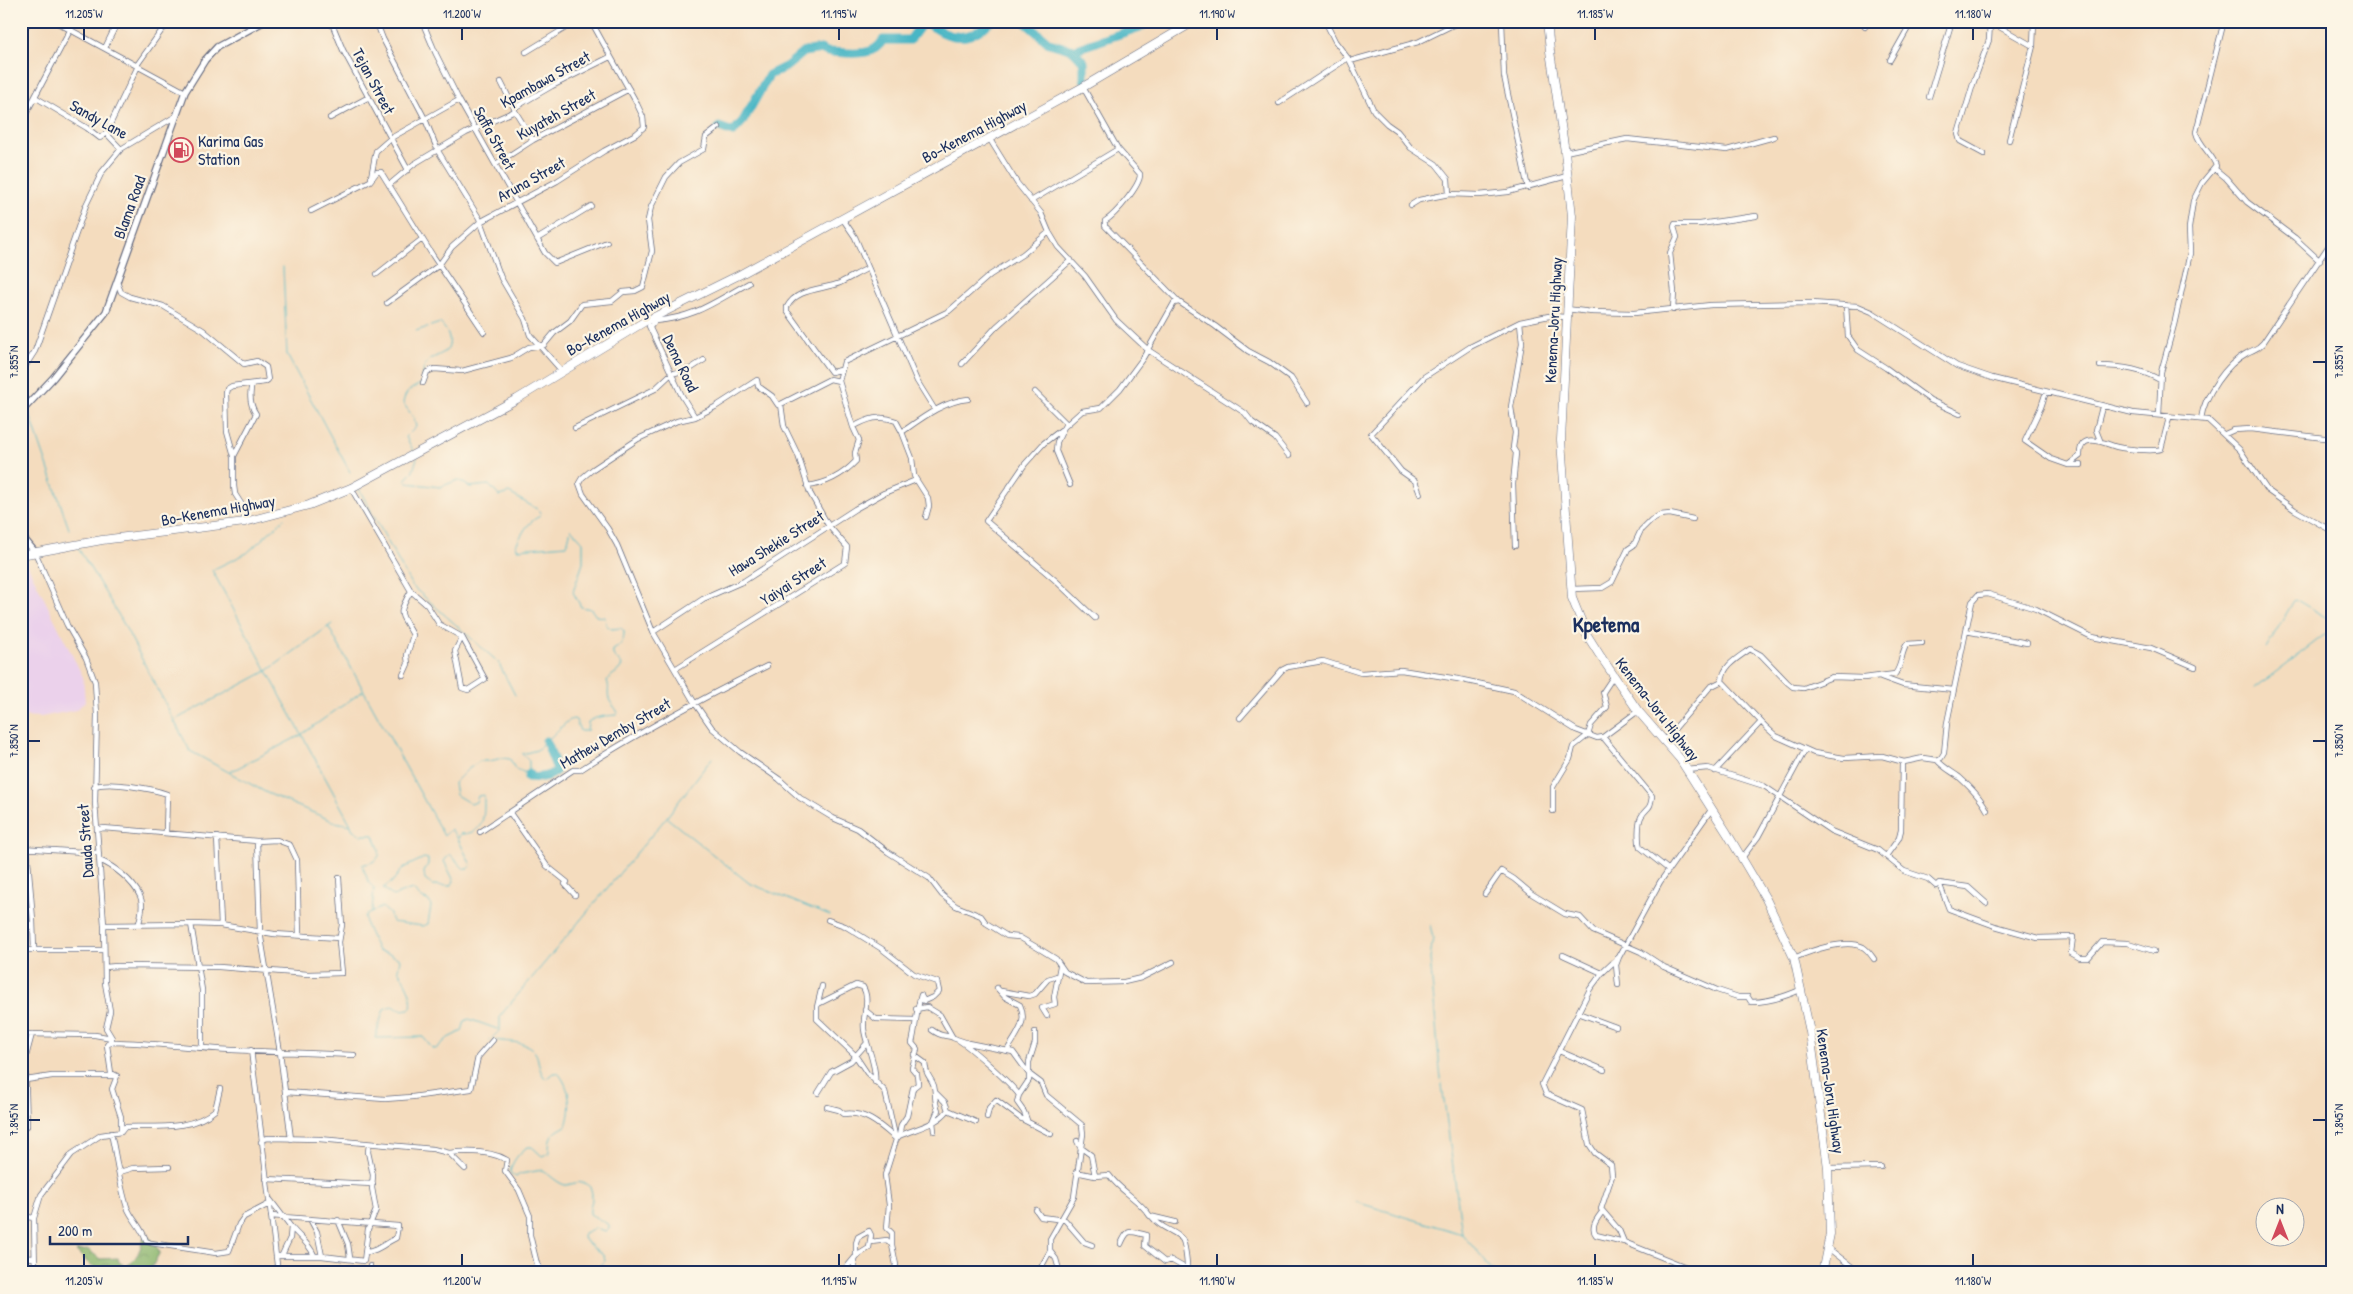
<svg xmlns="http://www.w3.org/2000/svg" width="2353" height="1294" font-family="'Patrick Hand',sans-serif">
<style>
.built{fill:#ebd1eb}
.forest{fill:url(#forest-crowns);stroke:#537266}
.lines{fill:none;stroke-linecap:round;stroke-linejoin:round}
.stream{stroke:#49b6c5;stroke-width:1}
.river{stroke:#49b6c5;stroke-width:9}
.minor-casing{stroke:#676c80;stroke-width:6}
.tertiary-casing{stroke:#676c80;stroke-width:8}
.trunk-casing{stroke:#676c80;stroke-width:9}
.minor{stroke:#fff;stroke-width:4.5}
.tertiary{stroke:#fff;stroke-width:5.5}
.trunk{stroke:#fff;stroke-width:8}
.ticks{fill:none;stroke:#1b2f5e;stroke-width:2}
.labels{text-anchor:middle;dominant-baseline:central;stroke-width:4.5;stroke-linejoin:round;paint-order:stroke}
.street-label{font-size:16px;fill:#1b2f5e;stroke:#fcf5e5}
.poi-label{font-size:16px;fill:#1b2f5e;stroke:#fcf5e5;text-anchor:start}
.district-label{font-size:21px;font-weight:bold;fill:#1b2f5e;stroke:#fcf5e5}
.neatline{fill:none;stroke:#1b2f5e;stroke-width:2}
.ticks-label{font-size:12px;text-anchor:middle;fill:#1b2f5e}
</style>
<defs>
<pattern id="forest-crowns" width="20" height="18" patternUnits="userSpaceOnUse" patternTransform="scale(1.25)"><rect width="20" height="18" fill="#8bb66d"/><path d="M2 6a3 3 0 1 1 6 0M12 15a3 3 0 1 1 6 0" fill="none" stroke="#71945d"/></pattern>
</defs>
<rect width="100%" height="100%" fill="#fcf5e5"/>
<filter id="ink" filterUnits="userSpaceOnUse"><feTurbulence type="fractalNoise" baseFrequency=".02" numOctaves="2"/><feDisplacementMap in="SourceGraphic" scale="10" xChannelSelector="R" yChannelSelector="G"/><feConvolveMatrix kernelMatrix="1 2 1 2 8 2 1 2 1" color-interpolation-filters="sRGB"/></filter>
<filter id="wash" filterUnits="userSpaceOnUse"><feTurbulence type="fractalNoise" baseFrequency=".0096" numOctaves="4" result="noise"/><feDisplacementMap in="SourceGraphic" scale="20" xChannelSelector="R" yChannelSelector="G"/><feGaussianBlur stdDeviation="1.12" result="paint"/><feColorMatrix in="noise" values="0 0 0 0 0 0 0 0 0 0 0 0 0 0 0 0 0 1.4 0 .05"/><feComposite in="paint" operator="in"/></filter>
<g filter="url(#wash)">
<rect width="100%" height="100%" fill="#f4dcbe"/>
<!-- built -->
<path class="built" d="M21 562H26L83 677 85 702 76 710 41 717 21 716Z"/>
<!-- forest -->
<path class="forest" d="M144 1237 150 1238 160 1252 152 1267 157 1271 155 1273H115L91 1266 76 1251 89 1250 100 1259 118 1258 119 1262 125 1266C138 1260 140 1249 144 1237Z"/>
<g class="lines">
<!-- stream -->
<path class="stream" d="M283 267 287 355 350 472
M416 331 440 323C447 330 452 339 448 349 434 361 423 355 423 377
M29 412 69 529
M414 452 406 437 416 427 414 418 403 403C405 391 412 388 423 383
M417 458 413 471 405 480 408 483 440 487 458 480 470 487 489 485 499 496 509 493 537 509 541 513 540 516C526 523 523 533 516 545L517 549 567 545 571 529 583 542V563L573 592 581 607 591 609 596 616 605 617 606 625 612 629 621 628 624 631C624 641 622 645 613 650V655L622 665C619 673 611 674 607 681 610 687 607 692 609 699 611 705 616 707 618 713L616 715C607 716 596 716 588 722L587 731H580L576 720 573 719 568 721 537 750 522 754 529 761V774L515 769 510 759 502 758 490 761H480L467 770 454 783 456 795 471 804 476 802 478 796 484 795C484 815 486 834 460 834L458 839 471 865 468 869H464L450 854 444 861 454 881 451 886 432 885 425 880 424 872 428 864V859L424 858 403 868 392 882 383 888 393 896 412 889 422 898 429 901 431 906 428 924 423 926 392 922 390 914 382 907 365 916 366 925 378 951 387 953 400 959 398 970C404 980 414 995 411 1008 403 1011 399 1010 392 1006L384 1009 375 1038 423 1037 432 1048 436 1049 448 1038 462 1031 465 1021 469 1019 500 1030 490 1040
M359 489 412 586 498 662 515 695
M284 519 247 553 212 570 351 825
M78 548 121 619 190 751 267 793 335 822 351 825 352 829 361 835H374C376 843 385 855 374 861 370 864 366 863 362 865L369 883 374 888 372 911
M328 626 444 836 451 829 457 838
M2266 648 2295 599 2332 621
M2255 688 2332 629
M173 721 267 671 332 624
M230 772 301 735 363 691
M667 818 749 883 830 916
M1430 925 1433 938 1430 958 1440 1070 1462 1234
M500 1029V1016L666 818 712 758
M494 1040C512 1043 534 1040 538 1060 539 1067 541 1074 546 1079L553 1073H558C571 1088 572 1109 566 1126 551 1134 549 1136 549 1153L542 1156 532 1147H528C519 1152 511 1163 510 1173L516 1177 520 1174 542 1170C549 1174 557 1183 565 1185 569 1186 591 1174 592 1195 593 1202 589 1206 590 1214L609 1225V1228L606 1231 595 1228 584 1233 583 1236 584 1240 604 1256 605 1261 597 1269 598 1273
M1356 1202 1462 1234 1495 1273"/>
<!-- river -->
<path class="river" d="M1024 21 1049 43 1073 50 1084 62V79
M1073 50 1140 27 1151 21
M719 127 733 132 743 121 769 75 787 66 804 52 821 49 827 52C846 52 873 59 883 40H910L921 25 926 24C933 26 938 30 944 33 964 42 977 33 992 21
M529 774 528 777C538 778 551 778 557 769L546 741"/>
</g>
</g>
<g filter="url(#ink)">
<g class="lines">
<defs>
<path id="minor" d="M54 21 185 92
M331 21 343 50 408 170
M376 21 383 39 425 119 438 151 479 218 501 278 525 319 530 335 561 370
M422 21 436 54 459 100 545 253 555 263 607 242
M1325 21 1335 41 1350 61 1418 42 1461 21
M1502 21 1504 76 1528 188
M1989 21 2033 46
M1865 27 1868 21
M21 35 29 21
M105 48 118 21
M526 52 577 21
M1890 60 1912 21
M1350 61 1374 111 1387 124 1397 131 1411 148 1436 164 1448 179 1449 194
M137 65 162 30 173 21
M501 82 514 108
M1083 87 1118 149 1140 174C1141 185 1115 215 1105 221V226L1179 302
M35 97 87 128 100 138 106 133 121 149 176 116
M1929 97 1952 21
M1279 103 1348 58
M515 111 533 140
M330 118 369 97
M21 123 75 21
M106 133 138 66
M989 138 1017 183 1041 213 1049 232 1058 247 1085 276 1116 320 1148 350 1245 413 1252 422 1275 438 1289 456
M2009 140 2033 46 2034 21
M1565 152 1627 139 1727 150 1774 137
M1984 154 1960 141 1958 134 1973 84 1989 40 1990 22
M496 164 533 140 629 89
M2215 169 2226 178 2247 202 2295 238 2320 261
M371 177 376 151 391 138 459 100
M389 185 414 164 466 133 515 111 514 108 552 86 610 57
M1031 201 1118 149
M1411 205 1419 200 1449 194 1479 195 1508 192 1567 176
M311 211 370 181 377 172H381L433 256 484 332
M842 218 855 237 917 381 935 410
M537 239 591 206
M377 274 422 239
M117 282 121 292 130 297 163 306 203 330 244 364 257 361 266 367 268 380 265 382 232 386 227 389 226 393 227 431 234 456V486L235 494 242 505 245 522
M387 303 439 265 452 247 480 222 557 181 604 151 636 134 644 127 643 117 636 102 591 21
M1846 305 1848 336 1858 350 1886 368 1930 400 1960 414
M1566 309 1592 312 1634 313 1711 305 1811 303 1858 306 1872 312 1957 366 1992 378 2133 413 2208 420 2240 450 2267 490 2295 510 2332 531
M1673 310 1674 292 1670 253 1677 237 1674 227 1675 224H1700L1756 216
M649 326 682 396 695 417
M650 327 655 321C697 317 714 302 749 283
M962 364 996 327 1071 260
M2100 366C2122 366 2141 369 2160 380
M841 370 831 372 787 311V307C797 288 822 290 840 283 849 278 859 273 868 268
M21 373 35 351 86 205 102 172 121 149
M423 383 427 372 434 369 462 371 511 358 529 347 544 345 554 333 570 321 582 304 612 301 623 292 635 291 643 287 652 251 648 220 651 207 666 177 679 163 704 149 706 137 719 127
M1035 392 1067 424
M2046 392 2041 407 2025 441 2051 459 2068 465 2080 456C2079 430 2106 444 2117 447 2127 449 2153 452 2161 449L2169 418
M781 404 830 379 839 381
M2159 415 2161 372 2174 325 2190 253 2189 228 2193 201 2202 183 2216 166C2213 154 2199 146 2196 132L2224 21
M2201 419C2204 396 2226 364 2247 353 2254 349 2257 350 2263 343L2332 241
M853 427C867 419 880 414 896 421L902 432
M575 428 655 389 671 374 690 369 704 360
M1061 430 1044 443 1025 464 986 521 1055 580 1095 618
M2225 434 2234 430 2251 429 2332 439
M2100 440 2096 430 2102 407
M234 456 256 414C250 405 249 395 252 384
M2068 465H2081
M1070 485 1056 451 1057 442 1064 427 1082 411 1101 408 1120 389 1143 358 1174 303 1179 302 1215 326 1248 351 1269 362 1291 378 1307 403
M807 486C825 484 843 475 856 461L855 453 859 440 853 427 839 381 844 362 949 311 990 275 1023 254 1049 232
M351 488 411 591 427 605 439 624 462 637 485 679 468 690 462 688 455 651 462 637
M1420 494 1415 481 1401 471 1371 434 1424 377 1470 347 1520 322 1549 316 1566 317
M926 517 929 506 928 498 914 476 912 458 902 432C922 418 944 401 968 399
M1515 546 1513 484 1516 453 1513 448 1515 433 1511 407 1522 343 1520 322
M35 552 67 625 86 658 95 682 97 715 95 802 104 925 105 983 110 1011 106 1028 112 1038 107 1045 111 1073 117 1076 112 1089 121 1117V1132
M1571 589 1602 588 1612 582 1628 549 1634 545 1641 530 1651 520 1660 515 1670 514 1693 519
M1966 631 2027 643
M653 632 703 599 744 581 855 509 884 493 916 480
M675 669 845 563 847 547 828 525 810 493 798 455 784 426 781 404 778 405 772 396 758 386 757 380 715 407 695 417 677 421 638 439 593 469 582 478 579 483 583 494 608 529 617 545 653 632 694 702 712 728 740 752 779 779 800 798 833 818 858 829 888 852 929 878 942 895 956 906 981 916 986 923 1007 936 1019 937 1043 951 1056 959 1065 972 1086 983 1124 982 1141 978 1173 962
M403 675 408 664 407 655 413 635C401 612 396 617 411 591
M1881 677 1903 685 1954 690
M1722 681 1766 727 1776 736 1814 753 1844 758 1882 756 1904 762 1923 758 1937 760 1941 758 1944 753 1947 723 1966 631 1972 602 1978 595 1988 594 2036 609 2092 637 2151 648 2195 667
M1240 718 1282 670 1288 667 1323 661 1361 673 1401 670 1458 679 1514 691 1576 730 1597 738 1603 737 1638 711
M1603 737 1652 796C1650 812 1647 806 1641 817 1638 823 1638 841 1640 847L1669 870
M1665 740 1710 687 1722 681C1723 665 1738 658 1750 649L1761 655 1788 683 1793 687 1804 688 1832 677 1864 678 1895 674C1903 664 1900 654 1907 644L1922 643
M1937 760C1944 768 1951 771 1959 777 1969 786 1981 798 1987 810
M1687 770 1708 768 1764 786 1831 831 1878 850 1904 871 1928 879 1936 886 1939 883 1968 887 1986 903
M1715 771 1761 722
M94 787C107 780 153 789 167 794L166 833
M1553 811V787L1570 759 1573 747 1588 735 1591 725 1607 707 1603 692 1613 677
M510 813 547 866 567 882 565 884 575 895
M97 830 103 828 128 830 257 841 277 840 290 845 297 860 299 935
M480 832 573 770H580C640 731 703 698 767 666
M217 837 221 925
M257 841 260 932 280 1052 291 1139
M21 848 98 853
M27 848 33 920 34 950
M1886 856 1899 838 1901 830 1902 762
M1742 858 1758 837 1805 750
M99 860C114 866 133 881 140 896 144 904 141 915 139 923
M1939 883 1949 909 1995 926 2038 938 2073 937 2071 953 2080 958H2088L2102 942 2128 943 2154 951
M1485 894 1501 871 1514 879 1532 894 1565 914 1580 917 1593 931 1641 952 1664 967 1717 990 1738 997H1748L1751 1002C1768 1002 1787 996 1802 989
M828 920 845 926 882 949 914 974 937 982 939 991 933 997 924 1001 921 996
M191 924 202 990V1048
M104 925 191 924 221 925 274 934 339 938
M21 950H104
M1563 955 1602 973
M1619 957 1602 973 1590 989 1542 1084 1546 1094 1582 1110 1589 1144 1595 1153 1611 1165 1612 1176 1601 1209 1619 1230 1624 1242
M1794 958C1810 951 1846 938 1863 947 1868 950 1871 955 1874 959
M105 967 117 966 219 967 308 974 342 973 339 942 342 925 339 878
M1618 985 1616 965 1619 957 1660 882 1711 810
M822 986 817 1007V1019L855 1055 867 1073 885 1091 896 1140 885 1175 889 1205 887 1228 892 1233V1245L887 1240 871 1242
M997 988 1005 997 1020 1005C1028 1022 1017 1034 1008 1049
M1001 991 1029 996 1035 994 1048 979 1057 976
M818 1004 856 985 863 987C871 1001 862 1014 864 1029 866 1046 877 1065 875 1082
M916 1009 927 1007 940 1015 953 1038 968 1043 1013 1052 1029 1074 1041 1083 1046 1095 1082 1125 1083 1134 1074 1197 1050 1239V1251L1038 1273
M865 1010 876 1019 916 1020
M1578 1013 1616 1027
M1047 1016 1042 1008 1055 1004 1054 997 1060 966
M932 1030C943 1038 943 1034 954 1038 966 1042 1011 1084 1019 1095L1017 1102 1024 1112 1027 1120
M21 1034 95 1035 112 1038
M108 1044 114 1042C153 1043 192 1048 232 1050 273 1052 313 1053 354 1055
M251 1050 278 1273
M1559 1051 1604 1070
M914 1055 925 1063C926 1077 930 1075 934 1086 936 1094 934 1102 938 1110L933 1122 934 1131
M26 1080 52 1076H113
M286 1092 385 1099 412 1097 471 1089 478 1057 493 1040
M935 1092 945 1102 948 1110
M818 1093 831 1072 851 1061 867 1043
M1019 1095 1029 1080V1062L1035 1043V1032
M827 1107 839 1110 844 1114C865 1111 880 1125 895 1138
M987 1117 989 1108 996 1100 1020 1118 1051 1134
M27 1126 25 1060 32 1034
M111 1133C116 1155 120 1187 127 1207 132 1220 142 1227 146 1241L151 1243 216 1253 229 1251 239 1224 244 1217 269 1204
M899 1136C916 1128 937 1125 948 1110L976 1122
M896 1140 899 1136 901 1125 907 1116 913 1088 918 1084 917 1074 912 1068 917 1049 912 1043C916 1027 916 1011 921 995
M1077 1141 1080 1147 1091 1155 1095 1176
M261 1142 263 1139 269 1138 319 1139 433 1149 449 1153 465 1169
M449 1153C467 1151 491 1151 507 1160L505 1171 519 1190 530 1216V1235L537 1264 543 1273
M1828 1168 1881 1167
M120 1172 133 1168 169 1167
M1076 1172 1095 1176 1109 1175C1121 1192 1139 1199 1150 1216L1175 1222
M266 1179 373 1184
M269 1198 291 1227 290 1238 282 1255
M1036 1210 1041 1217 1065 1220 1084 1242 1092 1245
M1602 1212C1597 1219 1590 1227 1596 1235L1624 1242 1701 1273
M21 1216 34 1218
M271 1216 398 1226 396 1238C385 1243 377 1252 365 1252
M1153 1218C1161 1229 1176 1231 1182 1239 1185 1243 1187 1261 1187 1267
M310 1219 317 1232 322 1256
M338 1220 348 1244 350 1258
M291 1227C299 1237 309 1243 314 1255
M1121 1244C1128 1228 1129 1231 1146 1235L1145 1246 1165 1262 1171 1260 1194 1273
M892 1245 896 1265 893 1273
M1828 1248 1860 1273
M1050 1251 1056 1259 1060 1273
M277 1256H322L364 1261 368 1229 376 1210 372 1188 373 1175 368 1152 369 1144
M21 1257 33 1258
M854 1259V1268L857 1273
M370 1266V1273
M703 1270 705 1273
M35 1273 34 1218 41 1195 72 1154 101 1135 121 1132 125 1127C154 1126 192 1131 215 1110L220 1089
M842 1273 856 1256 869 1248 871 1235 869 1231 858 1237 856 1243V1256"/>
<path id="tertiary" d="M21 412 53 378 106 312 185 92 205 60 217 47 265 21
M21 535 35 552"/>
<path id="trunk" d="M1547 21 1550 51 1565 152 1572 216 1561 440 1572 598 1587 635 1599 654 1638 711 1680 759 1727 833 1766 899 1794 958 1810 1032 1828 1168 1830 1234 1822 1273
M21 555 102 540 245 522 309 505 351 488 517 399 644 322 741 274 1083 87 1195 21"/>
</defs>
<!-- minor casing -->
<use href="#minor" class="minor-casing"/>
<!-- tertiary casing -->
<use href="#tertiary" class="tertiary-casing"/>
<!-- trunk casing -->
<use href="#trunk" class="trunk-casing"/>
<!-- minor -->
<use href="#minor" class="minor"/>
<!-- tertiary -->
<use href="#tertiary" class="tertiary"/>
<!-- trunk -->
<use href="#trunk" class="trunk"/>
</g>
</g>
<!-- ticks -->
<path class="ticks" d="M84 28V40M462 28V40M839 28V40M1217 28V40M1595 28V40M1973 28V40M28 362H40M2313 362H2326M28 741H40M2313 741H2326M28 1120H40M2313 1120H2326M84 1254V1266M462 1254V1266M839 1254V1266M1217 1254V1266M1595 1254V1266M1973 1254V1266"/>
<!-- icons -->
<defs>
<symbol id="fuel-ring" viewBox="-11 -11 22 22"><circle r="9.5" fill="#fcf5e5" stroke="#d1495b" stroke-width="1.5"/><path d="M-5.5-6h7V0h2V4h1.3V-2.5L3-4.5l.8-.8L6-3V5H2.5V1h-1V6h-7ZM-4.2-4.7v3.2H.2V-4.7Z" fill="#d1495b"/></symbol>
</defs>
<g fill-rule="evenodd">
<use href="#fuel-ring" x="167" y="136" width="28" height="28"/>
</g>
<g class="labels">
<!-- street labels -->
<g class="street-label">
<text transform="translate(545 79) rotate(-29)">Kpambawa Street</text>
<text transform="translate(374 81) rotate(62)">Tejan Street</text>
<text transform="translate(556 114) rotate(-29)">Kuyateh Street</text>
<text transform="translate(99 119) rotate(29)">Sandy Lane</text>
<text transform="translate(974 131) rotate(-28)">Bo-Kenema Highway</text>
<text transform="translate(495 138) rotate(61)">Saffa Street</text>
<text transform="translate(531 179) rotate(-29)">Aruna Street</text>
<text transform="translate(129 207) rotate(-70)">Blama Road</text>
<text transform="translate(1553 320) rotate(-87)">Kenema-Joru Highway</text>
<text transform="translate(618 323) rotate(-29)">Bo-Kenema Highway</text>
<text transform="translate(681 363) rotate(64)">Dema Road</text>
<text transform="translate(218 510) rotate(-10)">Bo-Kenema Highway</text>
<text transform="translate(776 543) rotate(-32)">Hawa Shekie Street</text>
<text transform="translate(793 581) rotate(-33)">Yaiyai Street</text>
<text transform="translate(1658 709) rotate(52)">Kenema-Joru Highway</text>
<text transform="translate(615 733) rotate(-30)">Mathew Demby Street</text>
<text transform="translate(85 841) rotate(-94)">Dauda Street</text>
<text transform="translate(1831 1091) rotate(82)">Kenema-Joru Highway</text>
</g>
<!-- poi labels -->
<g class="poi-label">
<text x="198" y="141">Karima Gas<tspan x="198" dy="18">Station</tspan></text>
</g>
<!-- district labels -->
<g class="district-label">
<text x="1606" y="624">Kpetema</text>
</g>
</g>
<!-- margin -->
<rect width="2353" height="1294" fill="none" stroke="#fcf5e5" stroke-width="55"/>
<!-- north arrow -->
<g transform="translate(2280 1222)"><circle r="24" fill="#fcf5e5" stroke="#a2a6af"/>
<path d="M0-4L9 19L0 12L-9 19Z" fill="#d1495b"/>
<text y="-8" font-size="14" font-weight="bold" text-anchor="middle" fill="#1b2f5e">N</text>
</g>
<!-- scale -->
<path d="M50 1236v8h138v-8" fill="none" stroke="#1b2f5e" stroke-width="2.5"/>
<text x="58" y="1236" font-size="15" fill="#1b2f5e" stroke="#fcf5e5" stroke-width="4" paint-order="stroke">200 m</text>
<rect x="28" y="28" width="2298" height="1238" class="neatline"/>
<g class="ticks-label">
<text x="84" y="18">11.205°W</text>
<text x="462" y="18">11.200°W</text>
<text x="839" y="18">11.195°W</text>
<text x="1217" y="18">11.190°W</text>
<text x="1595" y="18">11.185°W</text>
<text x="1973" y="18">11.180°W</text>
<text transform="translate(14 362) rotate(-90)" y="4">7.855°N</text>
<text transform="translate(2339 362) rotate(-90)" y="4">7.855°N</text>
<text transform="translate(14 741) rotate(-90)" y="4">7.850°N</text>
<text transform="translate(2339 741) rotate(-90)" y="4">7.850°N</text>
<text transform="translate(14 1120) rotate(-90)" y="4">7.845°N</text>
<text transform="translate(2339 1120) rotate(-90)" y="4">7.845°N</text>
<text x="84" y="1285">11.205°W</text>
<text x="462" y="1285">11.200°W</text>
<text x="839" y="1285">11.195°W</text>
<text x="1217" y="1285">11.190°W</text>
<text x="1595" y="1285">11.185°W</text>
<text x="1973" y="1285">11.180°W</text>
</g>
</svg>
